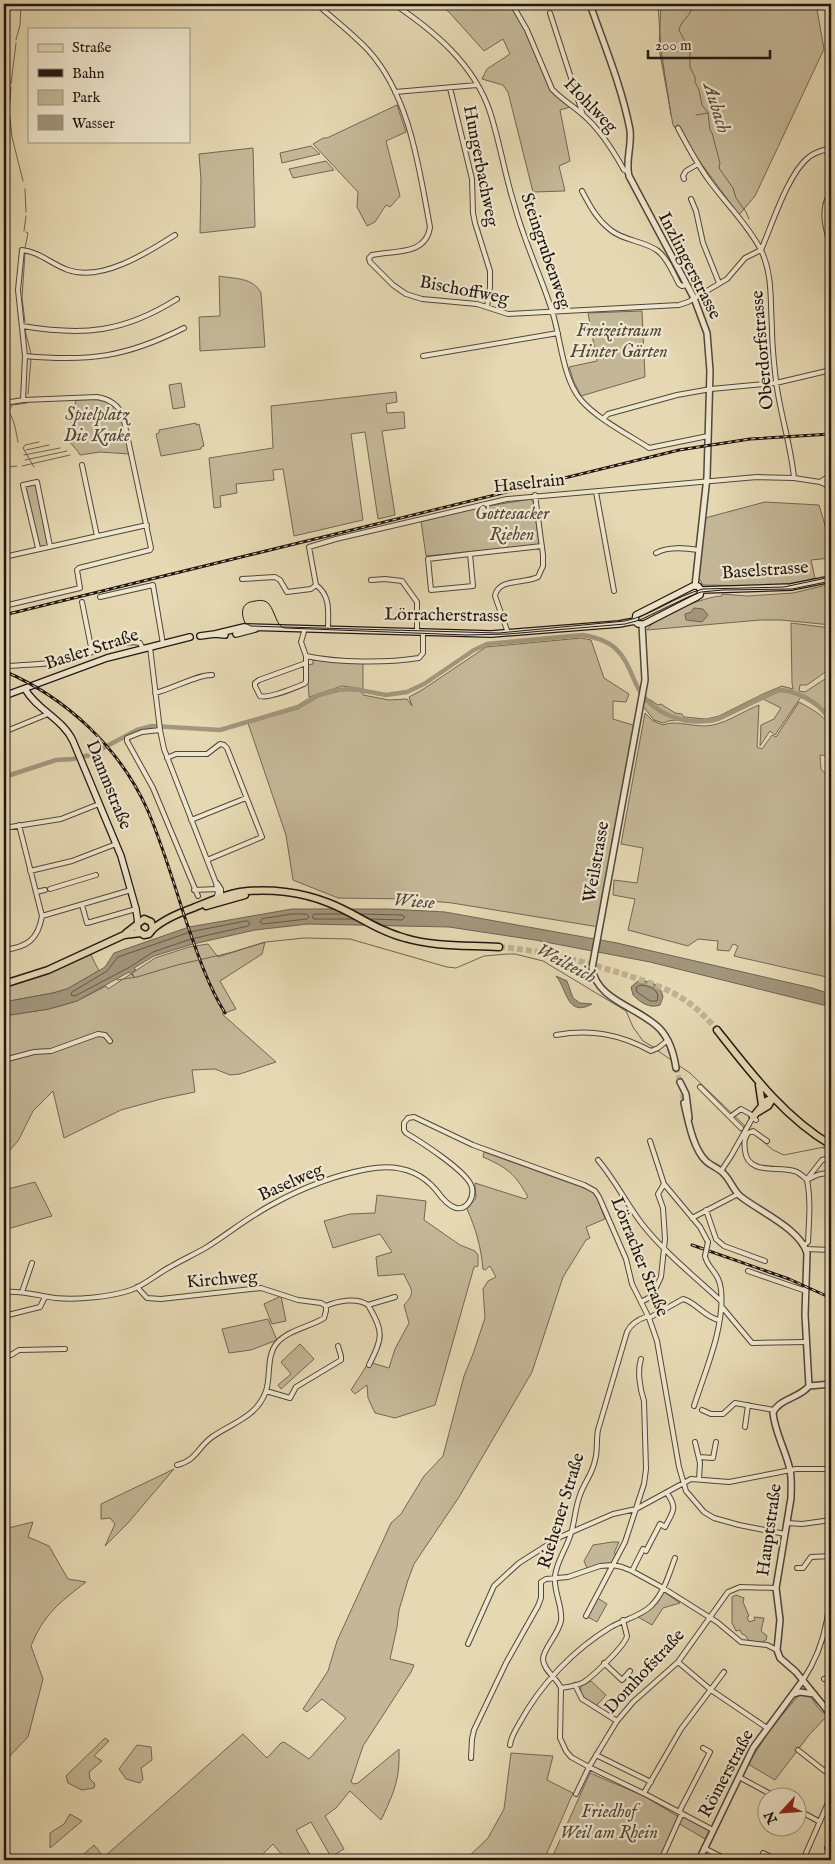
<svg xmlns="http://www.w3.org/2000/svg" width="835" height="1864" font-family="'IM FELL English',serif">
<style>
.green{fill:#c4b797;stroke:#726654}
.water{fill:#a2967c;stroke:#6e6352}
.lines{fill:none;stroke-linecap:round;stroke-linejoin:round}
.shore{stroke:#625647;stroke-width:1}
.stream{stroke:#6e6352;stroke-width:1}
.canal{stroke:#a2967c;stroke-width:4.5}
.tertiary-tunnel{stroke:#beb192;stroke-width:5;stroke-dasharray:5 2.5;stroke-linecap:butt}
.primary-tunnel{stroke:#beb192;stroke-width:6;stroke-dasharray:6 3;stroke-linecap:butt}
.minor-casing{stroke:#52463a;stroke-width:6}
.tertiary-casing{stroke:#52463a;stroke-width:8}
.secondary-casing{stroke:#211612;stroke-width:8}
.primary-casing{stroke:#211612;stroke-width:9}
.minor{stroke:#eee6cd;stroke-width:4}
.tertiary{stroke:#eee6cd;stroke-width:5}
.secondary{stroke:#eee6cd;stroke-width:5.5}
.primary{stroke:#e5d8b2;stroke-width:6}
.tram{stroke:#211612;stroke-width:1}
.rail-casing{stroke:#211612;stroke-width:3}
.rail{stroke:#eee6cd;stroke-width:1;stroke-dasharray:4;stroke-linecap:butt}
.minor-bridge-casing{stroke:#52463a;stroke-width:6;stroke-linecap:butt}
.minor-bridge{stroke:#eee6cd;stroke-width:4}
.labels{text-anchor:middle;dominant-baseline:central;stroke-width:4.5;stroke-linejoin:round;paint-order:stroke}
.street-label{font-size:18px;fill:#211612;stroke:#eee6cd}
.park-label{font-size:18px;font-style:italic;fill:#52463a;stroke:#eee6cd}
.water-label{font-size:19px;font-style:italic;fill:#55493c;stroke:#eee6cd}
</style>
<rect width="100%" height="100%" fill="#e5d8b2"/>
<filter id="stains"><feTurbulence type="fractalNoise" baseFrequency=".004" numOctaves="4"/><feColorMatrix values="0 0 0 0 .2 0 0 0 0 .09 0 0 0 0 .02 0 0 0 .5 -.17"/></filter>
<radialGradient id="worn" r=".72"><stop offset=".6" stop-color="#630" stop-opacity="0"/><stop offset="1" stop-color="#630" stop-opacity=".3"/></radialGradient>
<!-- green -->
<path class="green" d="M439 4H512L557 97 570 107 560 110 570 161 559 166 565 191 533 192 508 92 503 85 482 79 487 69 510 54 503 39 484 51 449 12Z
M661 4H816L824 49 755 196 739 215 673 125 659 48Z
M397 105 406 132 386 141 400 196 390 207 386 205 375 222 367 226 357 207 358 192 313 144 323 138H327Z
M311 146 320 154 282 163 280 153Z
M253 148 255 227 200 233 201 180 199 154Z
M326 161 334 170 293 178 289 169Z
M219 276C234 279 253 277 261 293L265 347 200 351 199 317 220 316Z
M642 311 645 377 581 396 574 382 569 367 597 361 588 313Z
M181 383 185 407 173 409 169 385Z
M396 392 397 402 386 404 387 413 404 412 405 428 382 431 395 515 378 519 365 432 351 434 363 520 294 536 283 469 273 470 274 480 236 484 237 493 220 496 221 507 214 508 209 458 273 448 271 406Z
M76 400C102 399 117 397 123 427 125 436 128 445 129 454L100 452 80 455C77 449 69 443 68 438Z
M196 423V425L199 424 204 446 201 447V449L161 456 156 434 159 433V430Z
M37 482 50 546 38 548 23 485Z
M531 499 533 501 539 542 536 545 426 556 421 521 470 509Z
M765 502 819 505 831 545V558L811 560 815 578C781 589 738 585 703 585L699 578 705 518Z
M831 584V625L781 620H760L647 630C654 616 706 596 722 596V594L747 596 793 593Z
M791 623 831 628V668L807 685H800L799 691 805 692 831 675V724L823 710 801 697 775 735 770 731 760 746 761 725 774 719 781 708 763 699 713 722C698 724 676 716 663 723L654 720 642 705 649 699 658 705 661 704 675 713 682 714 684 717 706 719 719 716 763 694 782 686 793 689 792 683Z
M581 638 591 640 604 678 629 694 626 702 613 701V719L636 726 599 927 452 903 407 899 338 898 293 880 286 835 248 723 298 709 320 696 345 690 363 692V695L389 700 407 699 412 706 409 697 422 690 486 647Z
M313 660 363 663V689L342 686 309 697 307 665 313 664Z
M799 702C830 719 831 721 831 756L820 755 821 769 831 780V978L734 956 738 946 733 944 729 951 717 950 718 941 698 939 688 946 628 930 635 899 613 895 614 880 637 883 643 848 621 844 645 713 653 721 663 725C676 719 697 729 713 725 728 722 744 711 759 705L757 747 762 749 772 735 776 737Z
M265 942 262 954 220 981 236 1009 222 1014 276 1062 240 1074 230 1075 215 1069 192 1070 195 1092 161 1099 121 1110 64 1138 53 1091 33 1111 18 1141 4 1157V1016L49 1009 77 1001 106 986 108 989 155 958 189 947 208 944 218 957Z
M90 953 99 971 67 989 53 993 4 1002V987L53 971Z
M484 1152 592 1191 597 1198 605 1219 586 1227 590 1238 586 1240 563 1277 532 1372 459 1497 414 1564 408 1580 399 1610 397 1627 390 1659 414 1665 411 1672 363 1746 351 1782 354 1784 358 1783 399 1749C400 1778 395 1790 383 1816L381 1820 350 1791 336 1808 325 1816 344 1849 331 1857 311 1822 296 1830 313 1860H286L273 1844 257 1860H77L94 1845 104 1857 243 1734 267 1758 281 1743 284 1742 309 1759 346 1718 322 1699 307 1712 303 1709 328 1671 337 1641 391 1523 401 1514 424 1476 443 1456 464 1376 473 1354 485 1318 483 1289 488 1281 496 1277 490 1266 485 1270 483 1269C481 1247 476 1229 467 1209L476 1198 475 1183 525 1199 528 1197C515 1174 508 1168 483 1157Z
M35 1182 52 1216 4 1230V1190Z
M377 1195 426 1201 424 1220 460 1245 475 1251 478 1255V1266L474 1267 435 1405 395 1418 375 1413 368 1398 367 1385 355 1394 351 1390 369 1362 389 1368 395 1349 409 1323 404 1305C418 1291 409 1288 404 1274L378 1276 376 1257 392 1252 380 1234 333 1248 324 1221 350 1214 375 1213Z
M281 1296 286 1321 272 1324 264 1304Z
M268 1319 277 1340 251 1350 229 1353 222 1329Z
M300 1344 314 1359 281 1389 278 1385 291 1374 281 1362Z
M174 1469 127 1524 105 1546 115 1524 110 1518 101 1519V1504Z
M33 1522 28 1537 49 1546 68 1579 86 1582C59 1603 44 1614 31 1646L43 1679 28 1737 4 1762V1529Z
M612 1542H619L614 1553 618 1555 613 1565 588 1570 584 1561 593 1545Z
M664 1592 680 1603 663 1608 652 1625 638 1617C651 1611 655 1603 664 1592Z
M736 1595 744 1598 743 1602 749 1616 747 1617 749 1622 755 1620 754 1617 764 1618 761 1631 767 1636 766 1640 759 1643 749 1641 745 1635 742 1634 740 1630 736 1631 732 1623V1597Z
M596 1597 607 1604 597 1622 586 1616Z
M591 1681 606 1695 596 1706C587 1701 579 1697 581 1686Z
M802 1694 810 1696 819 1709 827 1716 809 1735 775 1780 748 1764 769 1731 797 1697Z
M105 1738 109 1741 94 1756 102 1761 89 1772 90 1779 95 1784 94 1788 82 1790 68 1783 66 1776Z
M137 1745 151 1747 152 1760 141 1768 143 1779 140 1783 126 1779 119 1769Z
M511 1753 553 1756 547 1780 573 1793 544 1860H465L488 1838 504 1809Z
M590 1773 644 1796 679 1817 659 1860H551Z
M682 1813 710 1829 705 1839 678 1823Z
M70 1814 82 1821 50 1848V1833L64 1824Z"/>
<!-- water -->
<path class="water" d="M694 608 703 609 708 615 702 622 686 620 685 614 691 612Z
M292 909H388L445 912 617 943 812 988 831 994V1007L650 962 535 940 449 927 308 924 255 930 193 944 154 956 134 968 136 970 132 973 134 977 129 972 77 1001 49 1009 4 1016V1002L53 993 67 989 105 967 114 953 189 927Z
M556 976 567 981 573 998 580 1003 592 1004C567 1018 567 989 556 976Z
M638 981C649 980 661 984 663 997L660 1005C649 1009 640 1002 633 995L631 987Z"/>
<g class="lines">
<!-- shore -->
<path class="shore" d="M292 914H307L309 917 307 919 263 924 260 922 262 919Z
M343 914H314L312 917 314 919H353
M361 914 402 915 405 917 402 920 372 919
M247 921 250 923 248 926 191 939 153 952 130 967 75 996 71 995 72 992 107 971 118 957 190 932Z
M641 985C649 986 656 988 658 996L657 1001H650L637 992 636 988Z"/>
<!-- stream -->
<path class="stream" d="M658 4 661 50 671 115
M693 4C690 19 682 18 679 30L690 51V67L695 77V82L699 90 702 105 708 113 710 130 712 133 720 163 719 168 733 188 736 198 746 212 749 219
M16 40 20 25 21 4
M11 84 16 43
M9 113 11 87
M696 115 708 113
M10 118 12 137 23 181
M25 189 26 212
M24 231 26 216
M25 248 28 233 26 232
M25 253 22 298 25 322
M25 330 31 354
M28 394 31 359
M10 409 12 405 27 403
M4 411 9 412C15 422 16 432 18 442
M26 450 49 445
M24 455 60 448
M25 460 67 451
M22 466 70 455
M9 467 17 466
M34 467 23 448 25 445 39 442
M117 980 137 977 177 965 229 953 266 942 304 938 350 939 447 967 456 968 484 956 508 954H515L543 961 626 1011 633 1027 643 1041 655 1048
M658 1051 673 1061
M678 1065 690 1073 745 1126
M748 1129 773 1150 784 1155 829 1146
M823 1148 831 1154"/>
<!-- canal -->
<path class="canal" d="M4 777 56 760 73 759 90 755 137 730 152 726 220 730 298 707 316 696 336 690 354 689 386 695 407 692 424 684 474 650 487 644 583 635C595 637 606 640 615 648 626 658 630 671 636 684 651 715 686 727 718 719L779 690C793 690 814 700 823 711 827 715 829 721 831 726"/>
<!-- tertiary-tunnel -->
<path class="tertiary-tunnel" d="M676 1068 679 1079
M682 1094 684 1103"/>
<!-- primary-tunnel -->
<path class="primary-tunnel" d="M499 947C541 950 582 961 623 974 642 980 662 986 680 997 695 1006 706 1017 717 1030"/>
<defs>
<path id="minor" d="M394 4C434 31 474 64 490 112 500 143 505 176 515 207 525 244 542 278 553 314 561 341 563 379 581 400 596 418 629 435 649 448L708 436
M512 4 527 30 552 89C561 99 572 105 582 114 600 129 613 150 624 170L627 171
M320 7C336 21 353 34 368 50 410 96 419 168 430 227 426 256 394 250 372 255L369 258 370 262 393 285 406 294 422 299 477 304 508 314 679 305 688 302 727 279 745 258 761 250
M550 13 583 115
M450 88 472 179 473 213 475 223 490 271V287L487 307
M395 92 477 85
M678 128C688 147 698 166 711 183 728 206 748 225 761 250 773 275 770 301 772 328 772 346 774 364 776 381 780 414 791 445 794 478
M684 179 683 176 686 171 698 164
M582 191C590 206 597 220 612 231 625 241 645 241 658 251 668 259 673 273 679 284L682 286 687 285
M831 191C819 211 826 228 831 249
M691 199 696 211 703 243 719 283
M761 250C772 225 788 173 809 157 815 152 824 150 831 148
M22 326C83 336 123 333 177 299
M25 356C89 362 126 357 184 328
M423 356 558 333
M23 400 25 356 18 290 22 250C40 252 51 264 68 270 101 282 147 253 175 235
M4 403 23 400 97 397C109 399 118 404 123 416L151 548 150 550 79 568 77 570 80 588 4 606
M604 418 608 414 677 395 711 389 776 383 831 370
M82 465 97 536
M820 482 831 475
M596 492 614 591
M38 548 23 485 37 482 50 546
M656 553C668 546 685 548 698 550
M470 554 473 586 431 590 428 559Z
M470 554 542 546
M4 557 147 525
M242 579 275 577 280 580 287 592 311 589 316 585
M371 580 385 579 402 581 417 602V632
M316 585 309 547 336 539 507 499 757 477 794 478 820 482 831 487
M316 585C331 596 328 612 328 629
M100 597 153 585 163 644
M82 602 92 652
M305 628 301 642 306 656V682L304 684C294 688 269 699 260 696L255 686V683L259 680 306 663
M508 633 495 596C498 578 524 584 538 577L543 566V555L535 495
M150 647 160 730 164 749 216 883 218 893 216 898
M306 656C338 663 387 663 419 658L423 653V632
M4 660 9 666C28 664 49 665 68 660 87 655 121 639 140 643L143 649
M155 693C172 689 199 674 212 675
M160 730 142 732 127 738V741L153 788 198 896
M4 732 48 714
M167 758 176 754H207L220 744 224 745 227 748 262 837 207 860
M191 820 246 798
M4 828 61 819 99 804
M30 871 72 861 116 844
M217 883 221 889V897
M50 889 96 875
M194 890 217 889
M36 892 45 890
M82 905 87 923 136 909
M42 916 131 890
M4 950C27 947 38 940 42 916L19 825
M556 1035C592 1029 619 1034 651 1051L658 1048 668 1040
M4 1060 34 1052 51 1051 98 1034 105 1035 110 1041
M700 1087 741 1128
M730 1117 741 1109 750 1114 756 1120
M650 1141 664 1184 700 1227 708 1242
M767 1141 753 1131 748 1133C744 1139 744 1143 745 1151 748 1175 777 1166 794 1171 799 1172 803 1176 807 1180 811 1200 809 1221 808 1242L804 1245
M598 1160C615 1180 626 1203 642 1224 665 1253 694 1276 721 1301
M721 1171 731 1156 753 1117
M807 1179 822 1160 826 1159
M807 1180C815 1176 823 1171 831 1175
M706 1210 716 1239 724 1246 765 1261
M692 1218 738 1194
M806 1249 831 1250
M748 1271 806 1291
M137 1287 147 1298 161 1299 261 1288 298 1300 321 1303 326 1306
M4 1292C21 1290 39 1296 56 1298 77 1300 111 1297 131 1290 145 1285 157 1274 170 1267 182 1260 195 1254 207 1247 229 1233 250 1216 273 1204 302 1188 336 1175 368 1169 395 1164 419 1170 436 1190 441 1197 448 1206 456 1208 467 1210 474 1198 472 1188 470 1173 421 1142 406 1133L404 1130V1123L408 1118 414 1117 473 1145 584 1185 595 1191 599 1197 626 1259 632 1284 649 1318 657 1341 679 1467 686 1491 704 1512 714 1518 739 1525 785 1534
M22 1292 32 1263
M641 1302 652 1296 661 1277 665 1239 663 1208 658 1194 664 1184
M368 1305 395 1297
M326 1306C337 1301 357 1297 368 1305 384 1332 383 1337 369 1365
M722 1307 752 1343 806 1342
M4 1316 40 1307 45 1297
M648 1316C639 1319 631 1323 627 1332L598 1430C596 1440 598 1451 595 1460 593 1473 584 1483 580 1495 575 1508 575 1521 571 1533 567 1548 557 1560 555 1576 553 1591 563 1606 561 1621 558 1635 543 1649 543 1659 543 1670 557 1678 561 1688L560 1738 566 1751 571 1757 589 1767 647 1795 713 1830
M649 1318 683 1299C696 1302 704 1317 719 1320
M4 1353 11 1355 19 1350 65 1349
M266 1391 290 1398 296 1387 341 1360V1356L338 1346
M694 1406C705 1371 725 1327 721 1290 720 1273 707 1268 705 1256
M702 1410 711 1414H723L735 1403 774 1410
M745 1427 748 1405
M695 1442 700 1463 699 1479
M699 1457 713 1458 716 1442
M177 1465C197 1460 197 1448 212 1437 232 1423 257 1417 266 1391 271 1376 266 1356 277 1343 288 1330 310 1327 324 1318L326 1311V1306
M787 1523 802 1524 831 1520
M797 1568H803L811 1557 831 1556
M632 1571 643 1549 646 1551 660 1524 665 1527C673 1511 678 1509 667 1493
M586 1616 625 1542 644 1484 646 1469 644 1401C640 1389 637 1371 641 1359
M468 1644 494 1586 519 1563 560 1537 613 1514 636 1509 691 1479 729 1482 796 1469H831
M678 1662 711 1690 767 1728
M604 1663 622 1680 630 1671
M824 1679 831 1681
M803 1680C829 1641 831 1602 831 1557 830 1543 829 1529 831 1514
M575 1685 582 1699 617 1721
M561 1688C568 1687 577 1686 584 1682 593 1676 625 1646 627 1636L623 1620
M510 1745C511 1737 515 1731 519 1724 540 1685 573 1650 611 1627 623 1620 641 1616 651 1606 664 1593 669 1574 675 1558
M798 1750 831 1776
M596 1755 651 1782
M471 1758 472 1739 474 1730 506 1663 538 1606 541 1598V1582L546 1579 568 1577 600 1566 613 1565 622 1567 632 1571 663 1588 717 1622 741 1642 767 1645 777 1650
M739 1777 774 1796
M644 1793 681 1729 724 1672
M576 1794 589 1767 617 1721 633 1702 678 1662 728 1592 740 1587 776 1588
M798 1810 820 1822
M679 1812 710 1752 703 1748
M704 1848 728 1860
M827 1848 831 1851
M763 1853 777 1860
M661 1860 682 1813
M803 1860 831 1796"/>
<path id="tertiary" d="M590 4C604 45 622 87 630 130 632 146 625 162 629 176L694 298 707 333 710 371 707 477 695 586
M642 625 645 680 592 968C597 1001 639 1007 660 1029 670 1040 674 1054 676 1068
M680 1082 686 1094 689 1118
M684 1103C688 1120 693 1149 706 1161 711 1166 719 1168 724 1174 731 1181 733 1190 740 1196 760 1212 799 1228 807 1253L805 1315 809 1386C800 1398 778 1399 773 1413 775 1433 786 1451 790 1470 792 1479 791 1489 791 1498L776 1588 780 1620 777 1650 780 1658 796 1672 831 1715
M809 1386 831 1384
M794 1694 800 1692 814 1694
M699 1860 753 1748 803 1680"/>
<path id="secondary" d="M701 590 791 587 831 579
M635 621 636 615 693 586H698L701 590
M635 621 638 624H644L697 597 700 595 701 590
M215 634 244 627 491 634 619 624 635 621
M236 634 255 629
M200 636 215 634 225 635
M25 689C37 710 63 719 73 741L121 856 136 909 138 923
M4 696 107 658 190 637"/>
<path id="primary" d="M206 906 245 895
M153 929C164 919 179 913 193 908 208 902 223 895 240 892 269 888 302 892 329 903 355 913 377 931 405 938 435 947 468 945 499 947
M126 933 144 919 151 922 153 929 149 934 144 935 138 931 137 925
M4 984 48 970 124 935 141 933
M717 1030C751 1073 784 1117 831 1145
M759 1085 762 1105
M758 1112 768 1106 773 1098
M753 1117 766 1101 773 1098"/>
</defs>
<!-- minor casing -->
<use href="#minor" class="minor-casing"/>
<!-- tertiary casing -->
<use href="#tertiary" class="tertiary-casing"/>
<!-- secondary casing -->
<use href="#secondary" class="secondary-casing"/>
<!-- primary casing -->
<use href="#primary" class="primary-casing"/>
<!-- minor -->
<use href="#minor" class="minor"/>
<!-- tertiary -->
<use href="#tertiary" class="tertiary"/>
<!-- secondary -->
<use href="#secondary" class="secondary"/>
<!-- primary -->
<use href="#primary" class="primary"/>
<!-- tram -->
<path class="tram" d="M831 577 784 587 703 589C675 596 653 615 625 621L499 633 319 628 285 627H281L251 626 245 623C240 611 242 602 256 601 260 600 264 600 268 603 273 608 275 618 279 624 281 627 283 628 286 628L466 635 508 634 625 624 640 620 688 597 701 592 723 590 792 589 831 581"/>
<defs>
<path id="rail" d="M4 615 679 450 750 439 831 434
M4 671C67 698 120 748 148 811 162 844 173 880 184 915 196 949 206 982 225 1013
M692 1245 789 1279 831 1298"/>
</defs>
<!-- rail casing -->
<use href="#rail" class="rail-casing"/>
<!-- rail -->
<use href="#rail" class="rail"/>
<defs>
<path id="minor-bridge" d="M705 1256 708 1242"/>
</defs>
<!-- minor-bridge casing -->
<use href="#minor-bridge" class="minor-bridge-casing"/>
<!-- minor-bridge -->
<use href="#minor-bridge" class="minor-bridge"/>
</g>
<g class="labels">
<!-- street labels -->
<g class="street-label">
<text transform="translate(590 106) rotate(46)">Hohlweg</text>
<text transform="translate(480 166) rotate(79)">Hungerbachweg</text>
<text transform="translate(545 251) rotate(71)">Steingrubenweg</text>
<text transform="translate(689 266) rotate(63)">Inzlingerstrasse</text>
<text transform="translate(464 291) rotate(11)">Bischoffweg</text>
<text transform="translate(763 350) rotate(-95)">Oberdorfstrasse</text>
<text transform="translate(529 484) rotate(-6)">Haselrain</text>
<text transform="translate(765 571) rotate(-4)">Baselstrasse</text>
<text transform="translate(446 616) rotate(1)">Lörracherstrasse</text>
<text transform="translate(92 650) rotate(-18)">Basler Straße</text>
<text transform="translate(108 785) rotate(68)">Dammstraße</text>
<text transform="translate(597 862) rotate(-80)">Weilstrasse</text>
<text transform="translate(291 1183) rotate(-24)">Baselweg</text>
<text transform="translate(639 1257) rotate(68)">Lörracher Straße</text>
<text transform="translate(222 1280) rotate(-5)">Kirchweg</text>
<text transform="translate(562 1511) rotate(-73)">Riehener Straße</text>
<text transform="translate(770 1530) rotate(-82)">Hauptstraße</text>
<text transform="translate(645 1672) rotate(-47)">Domhofstraße</text>
<text transform="translate(727 1774) rotate(-62)">Römerstraße</text>
</g>
<!-- park labels -->
<g class="park-label">
<text x="619" y="331">Freizeitraum<tspan x="619" dy="21">Hinter Gärten</tspan></text>
<text x="97" y="415">Spielplatz<tspan x="97" dy="21">Die Krake</tspan></text>
<text x="512" y="514">Gottesacker<tspan x="512" dy="21">Riehen</tspan></text>
<text x="609" y="1812">Friedhof<tspan x="609" dy="21">Weil am Rhein</tspan></text>
</g>
<!-- water labels -->
<g class="water-label">
<text transform="translate(716 108) rotate(73)">Aubach</text>
<text transform="translate(414 902) rotate(4)">Wiese</text>
<text transform="translate(566 964) rotate(28)">Weilteich</text>
</g>
</g>
<!-- margin -->
<rect width="835" height="1864" fill="none" stroke="#e5d8b2" stroke-width="20"/>
<rect x="5" y="5" width="825" height="1854" fill="none" stroke="#211612" stroke-width="2.5"/>
<rect x="10" y="10" width="815" height="1844" fill="none" stroke="#211612"/>
<!-- legend -->
<rect x="28" y="28" width="162" height="115" fill="#eee6cd" stroke="#9c9382"/>
<rect x="38" y="44" width="25" height="8" fill="#e5d8b2" stroke="#9c9382"/>
<text x="72" y="52" font-size="15" fill="#211612">Straße</text>
<rect x="38" y="69" width="25" height="8" fill="#211612" stroke="#9c9382"/>
<text x="72" y="78" font-size="15" fill="#211612">Bahn</text>
<rect x="38" y="90" width="25" height="15" fill="#c4b797" stroke="#9c9382"/>
<text x="72" y="102" font-size="15" fill="#211612">Park</text>
<rect x="38" y="115" width="25" height="15" fill="#a2967c" stroke="#9c9382"/>
<text x="72" y="128" font-size="15" fill="#211612">Wasser</text>
<!-- north arrow -->
<g transform="translate(782 1812) rotate(244)"><circle r="24" fill="#eee6cd" stroke="#9c9382"/>
<path d="M0-4L9 19L0 12L-9 19Z" fill="#8f2418"/>
<text y="-8" font-size="14" font-weight="bold" text-anchor="middle" fill="#211612">N</text>
</g>
<!-- scale -->
<path d="M648 50v8h122v-8" fill="none" stroke="#211612" stroke-width="2.5"/>
<text x="655" y="50" font-size="15" fill="#211612" stroke="#eee6cd" stroke-width="4" paint-order="stroke">200 m</text>
<rect width="100%" height="100%" filter="url(#stains)"/>
<rect width="100%" height="100%" fill="url(#worn)"/>
</svg>
